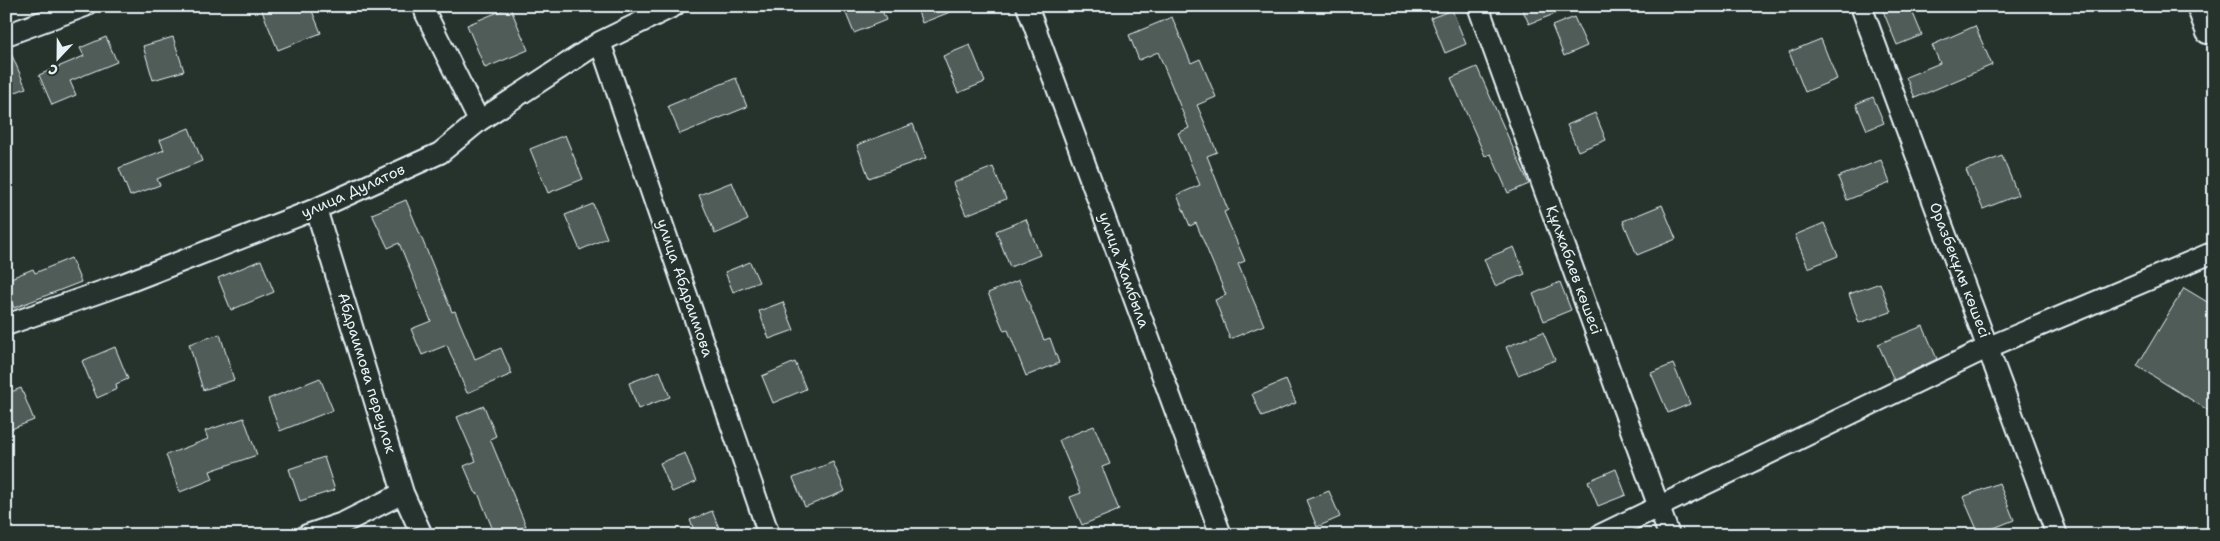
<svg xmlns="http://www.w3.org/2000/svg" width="2220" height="541" font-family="'Shantell Sans',sans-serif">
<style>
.building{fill:#505c59;stroke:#e8f1f8}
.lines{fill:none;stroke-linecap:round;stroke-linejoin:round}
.minor-casing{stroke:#e8f1f8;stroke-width:24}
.minor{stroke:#26332d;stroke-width:20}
.labels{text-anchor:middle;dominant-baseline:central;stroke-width:4;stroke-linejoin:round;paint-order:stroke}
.street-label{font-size:15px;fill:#e8f1f8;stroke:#26332d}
</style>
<rect width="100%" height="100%" fill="#26332d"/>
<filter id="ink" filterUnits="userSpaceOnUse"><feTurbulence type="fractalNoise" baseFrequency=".02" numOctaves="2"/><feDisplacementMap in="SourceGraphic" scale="10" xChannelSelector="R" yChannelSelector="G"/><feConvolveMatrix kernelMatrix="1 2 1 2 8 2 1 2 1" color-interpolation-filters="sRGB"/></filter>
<g filter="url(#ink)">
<!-- building -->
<path class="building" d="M260 6H310L321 33 278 50Z
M843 6H880L886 20 854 33Z
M916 6H962L963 7 922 23Z
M1521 6H1572V7L1529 24Z
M1881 6H1910L1922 35 1897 45Z
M510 7 528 50 485 68 467 25Z
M1452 10 1466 44 1445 53 1431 18Z
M1172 17 1191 63 1200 59 1216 97 1197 105 1217 152 1207 156 1228 210 1224 212 1245 261 1238 264 1264 325 1230 339 1215 300 1226 295 1196 223 1190 226 1177 195 1200 185 1178 133 1189 128 1158 52 1139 60 1129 35Z
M1574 17 1587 46 1564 56 1552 26Z
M1975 26 1992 65 1915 98 1906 77 1940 63 1932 45Z
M106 37 117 62 70 81 76 95 52 105 39 75 84 56 80 48Z
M173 37 184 71 153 80 143 46Z
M1821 39 1837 79 1805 92 1789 52Z
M970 45 985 82 958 93 943 56Z
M8 46 26 88 6 96V47Z
M1477 67 1529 184 1508 193 1491 154 1485 156 1451 78Z
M736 78 747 107 680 134 668 106Z
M1873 97 1884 123 1867 130 1856 104Z
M1595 113 1606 140 1578 151 1567 125Z
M913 124 926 158 869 178 857 145Z
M189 128 202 161 157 179 160 185 130 196 119 168 164 150 160 140Z
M565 135 583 179 548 193 530 149Z
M2002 156 2018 195 1983 209 1966 170Z
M1881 160 1890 183 1847 200 1838 177Z
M993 167 1006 199 966 215 953 183Z
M732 182 748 220 715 234 699 195Z
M406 200 452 312 455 311 475 359 501 348 512 374 467 393 447 345 422 355 411 329 431 321 399 243 388 248 372 214Z
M593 204 607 238 580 250 565 215Z
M1662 205 1676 239 1637 255 1623 221Z
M1026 219 1040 255 1010 267 996 231Z
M1824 223 1838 256 1808 268 1795 235Z
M1514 247 1525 274 1495 286 1484 259Z
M71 258 81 282 14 308 6 289V280L33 269 35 273Z
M261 260 274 292 231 310 218 278Z
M750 262 759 282 733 292 725 272Z
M1019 280 1044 340 1050 338 1059 363 1026 376 1008 330 1004 331 988 293Z
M1560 282 1571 310 1544 321 1533 294Z
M1880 283 1891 312 1859 323 1849 294Z
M2184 288 2214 306V414L2137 366Z
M783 302 794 330 769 339 759 311Z
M1923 326 1937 359 1894 380 1878 344Z
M1543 332 1555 360 1518 375 1506 347Z
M220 334 234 380 203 390 189 344Z
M115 347 128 379 116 384 117 389 97 398 82 361Z
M795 362 806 389 773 403 762 376Z
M1673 364 1690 404 1668 413 1651 373Z
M660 371 670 397 638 409 629 383Z
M320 378 333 410 280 431 268 399Z
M1286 380 1296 403 1262 417 1252 394Z
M21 388 34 420 6 431V394Z
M484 406 496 436 490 439 526 526 503 535H495L478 493 476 494 464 466 476 461 457 417Z
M244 418 257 455 210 471 213 479 180 492 166 455 208 439 205 431Z
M1094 426 1110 464 1102 467 1119 510 1082 525 1070 497 1081 493 1059 440Z
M685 453 696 482 672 492 660 463Z
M324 457 335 490 300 501 289 469Z
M833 462 845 491 805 507 793 478Z
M1616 469 1626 495 1598 506 1588 481Z
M1999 483 2014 520 1979 534 1963 497Z
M1329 491 1340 517 1317 527 1306 500Z
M712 511 722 535H696L690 520Z"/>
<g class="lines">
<defs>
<path id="minor" d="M424 6 426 14 479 121
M1027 6 1221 535
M1478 6 1669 535
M1861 6 2057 535
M2197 6 2207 33
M6 35 85 6
M600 42 769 535
M316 209 403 493 422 535
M6 325 123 284 316 209 440 153 479 121 600 42 674 6
M307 535 343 523 403 493
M1600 535 1989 347 2214 252"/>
</defs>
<!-- minor casing -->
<use href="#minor" class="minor-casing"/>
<!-- minor -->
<use href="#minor" class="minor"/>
</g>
</g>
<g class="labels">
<!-- street labels -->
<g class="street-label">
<text transform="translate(353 191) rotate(-24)">улица Дулатов</text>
<text transform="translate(1124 270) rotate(70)">улица Жамбыла</text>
<text transform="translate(1574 270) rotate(70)">Құлжабаев көшесі</text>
<text transform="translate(1960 270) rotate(69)">Оразбекұлы көшесі</text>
<text transform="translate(685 288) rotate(71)">улица Абдраимова</text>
<text transform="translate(367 373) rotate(73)">Абдраимова переулок</text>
</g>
</g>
<!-- margin -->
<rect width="2220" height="541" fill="none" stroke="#26332d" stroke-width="25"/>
<rect x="12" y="12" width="2195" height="516" fill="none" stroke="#e8f1f8" stroke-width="2" filter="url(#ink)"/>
<!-- north arrow -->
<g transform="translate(58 58) rotate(202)" stroke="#26332d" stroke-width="4" paint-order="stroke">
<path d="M0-4L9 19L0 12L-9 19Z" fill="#e8f1f8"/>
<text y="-8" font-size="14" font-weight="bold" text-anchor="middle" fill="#e8f1f8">С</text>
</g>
</svg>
